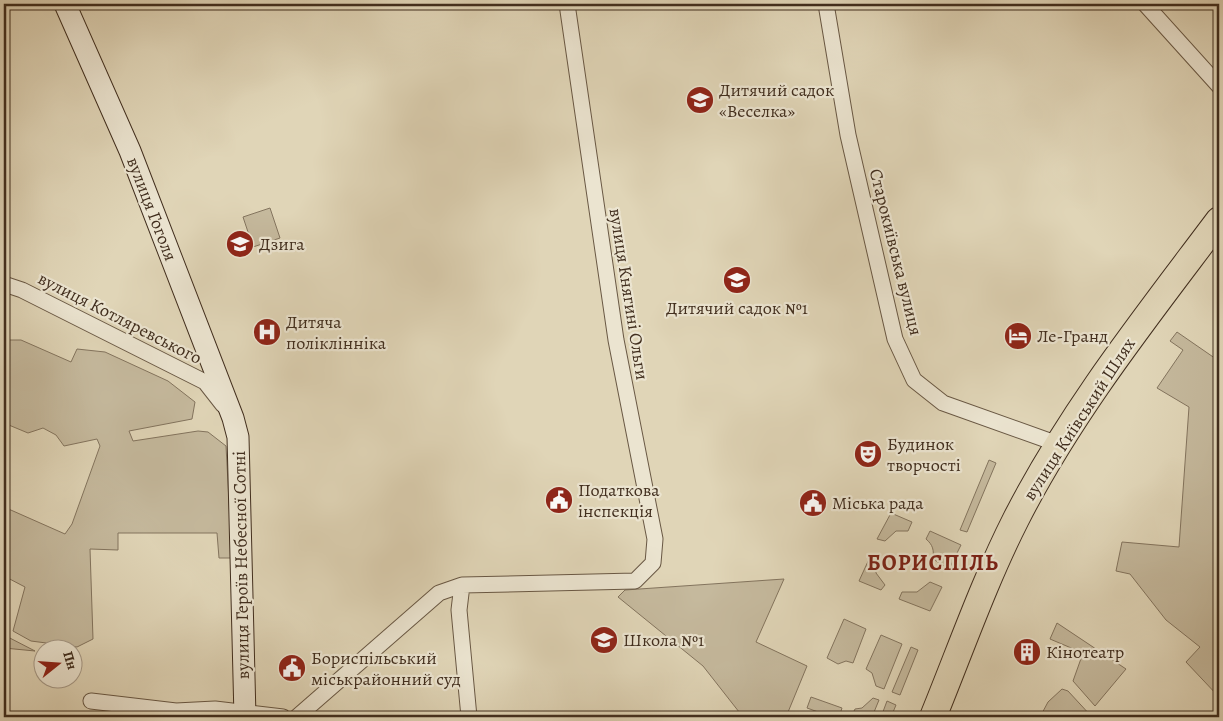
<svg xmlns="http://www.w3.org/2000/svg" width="1223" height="721" font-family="Alegreya,serif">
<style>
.green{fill:#c5b99d;stroke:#83745e}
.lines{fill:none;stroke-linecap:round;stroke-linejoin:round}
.street-casing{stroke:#695844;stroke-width:17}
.secondary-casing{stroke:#412e1e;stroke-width:23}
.highway-casing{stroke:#412e1e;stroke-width:28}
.street{stroke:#ebe4d0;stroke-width:15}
.secondary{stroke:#ebe4d0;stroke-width:21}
.highway{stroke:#e0d5b7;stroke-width:26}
.labels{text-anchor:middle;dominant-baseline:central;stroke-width:4.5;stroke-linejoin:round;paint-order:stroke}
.poi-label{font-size:18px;fill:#412e1e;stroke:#ebe4d0;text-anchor:start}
.street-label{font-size:18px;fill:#412e1e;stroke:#ebe4d0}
.district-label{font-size:22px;font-weight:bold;letter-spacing:1px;fill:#7a1f14;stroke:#ebe4d0}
</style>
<rect width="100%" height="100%" fill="#e0d5b7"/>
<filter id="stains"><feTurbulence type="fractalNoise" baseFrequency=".004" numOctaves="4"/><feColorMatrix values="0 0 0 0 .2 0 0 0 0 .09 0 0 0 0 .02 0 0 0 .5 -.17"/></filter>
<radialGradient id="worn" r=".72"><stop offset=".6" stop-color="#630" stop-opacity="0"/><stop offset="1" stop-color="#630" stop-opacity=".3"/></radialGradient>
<!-- green -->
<path class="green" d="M270 208 280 238 253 247 243 217Z
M1177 332 1219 361V697L1186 662 1200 647 1166 620 1130 574 1116 571 1122 542 1179 547 1189 407 1157 388 1183 350 1170 341Z
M7 340H21L71 362 77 349 105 352 168 381 195 402 192 419 129 431 133 441 198 431 208 432 226 446 232 558H219L217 533H118V550L90 549 93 639 77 647 31 641 13 631 25 587 4 576V507L65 534 72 524 100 446 97 439 64 446 56 435 43 428 28 433 4 423V349Z
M989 460 996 463 967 532 960 530Z
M891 513 912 522 908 531H896L885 541 877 539Z
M930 531 961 545 949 569 933 559C934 550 933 545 926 539Z
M870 557 875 559 876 573 885 585 881 590 859 581Z
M784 579 756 642 807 666 786 717H743L703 666 618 597 625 590Z
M930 582 942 587 930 611 899 599 902 592H917Z
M844 619 866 629 853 663 846 661 838 664 827 658Z
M1057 623 1126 669 1095 706 1073 681 1083 653 1050 639Z
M4 635 35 651 4 648Z
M881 635 902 644 884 689 876 686 872 673 866 669Z
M911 647 918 650 900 695 892 692Z
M1062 689 1068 691 1092 717H1040L1048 702Z
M811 697 842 708 839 717H832L807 708Z
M873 698 879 700 872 717H851L855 709 862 708Z
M887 701 896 705 891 717H881Z"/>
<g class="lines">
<defs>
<path id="street" d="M826 4 848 135 895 339 914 380 943 403 1058 444
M1145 4 1219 86
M4 284 22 290 205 382 223 405
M462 585 459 610 469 717
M91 701 176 711 215 709 283 717
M297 717 439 593 462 585 635 581 653 563 655 539 616 340 567 4"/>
<path id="secondary" d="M65 4 130 151 233 418 238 437 245 717"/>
<path id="highway" d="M933 717C960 651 984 582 1016 519 1071 411 1147 316 1219 220"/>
</defs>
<!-- street casing -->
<use href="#street" class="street-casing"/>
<!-- secondary casing -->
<use href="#secondary" class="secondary-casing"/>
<!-- highway casing -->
<use href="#highway" class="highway-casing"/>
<!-- street -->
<use href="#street" class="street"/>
<!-- secondary -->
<use href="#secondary" class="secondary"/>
<!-- highway -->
<use href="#highway" class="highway"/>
</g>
<!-- icons -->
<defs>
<symbol id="school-disc" viewBox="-11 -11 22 22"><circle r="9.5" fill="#8f2418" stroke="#ebe4d0"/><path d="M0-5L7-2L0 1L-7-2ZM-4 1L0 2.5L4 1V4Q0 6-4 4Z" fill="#fff"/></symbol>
<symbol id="hospital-disc" viewBox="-11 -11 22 22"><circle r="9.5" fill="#8f2418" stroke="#ebe4d0"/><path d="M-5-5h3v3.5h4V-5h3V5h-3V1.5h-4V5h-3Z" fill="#fff"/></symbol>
<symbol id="hotel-disc" viewBox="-11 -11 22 22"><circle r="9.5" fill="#8f2418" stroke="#ebe4d0"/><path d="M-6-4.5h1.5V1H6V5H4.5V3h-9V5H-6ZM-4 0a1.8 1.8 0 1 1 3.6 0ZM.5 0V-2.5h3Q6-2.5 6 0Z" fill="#fff"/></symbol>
<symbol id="theatre-disc" viewBox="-11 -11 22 22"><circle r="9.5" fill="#8f2418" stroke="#ebe4d0"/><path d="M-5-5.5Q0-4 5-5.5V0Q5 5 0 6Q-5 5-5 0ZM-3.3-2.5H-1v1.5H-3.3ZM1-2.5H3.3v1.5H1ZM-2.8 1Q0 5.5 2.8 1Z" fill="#fff"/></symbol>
<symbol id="civic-disc" viewBox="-11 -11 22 22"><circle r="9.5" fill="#8f2418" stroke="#ebe4d0"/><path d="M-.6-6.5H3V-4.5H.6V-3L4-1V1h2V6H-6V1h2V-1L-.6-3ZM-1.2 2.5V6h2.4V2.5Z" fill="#fff"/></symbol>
<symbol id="building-disc" viewBox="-11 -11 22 22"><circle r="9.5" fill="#8f2418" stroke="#ebe4d0"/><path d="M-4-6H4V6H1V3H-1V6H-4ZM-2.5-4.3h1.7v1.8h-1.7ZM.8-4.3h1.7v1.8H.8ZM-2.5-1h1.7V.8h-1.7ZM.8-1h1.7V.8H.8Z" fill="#fff"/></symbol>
</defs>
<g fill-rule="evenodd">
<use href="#school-disc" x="684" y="84" width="32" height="32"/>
<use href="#school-disc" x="224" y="228" width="32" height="32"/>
<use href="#school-disc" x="721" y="264" width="32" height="32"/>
<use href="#hospital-disc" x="251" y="316" width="32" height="32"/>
<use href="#hotel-disc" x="1002" y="320" width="32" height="32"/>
<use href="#theatre-disc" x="852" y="438" width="32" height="32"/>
<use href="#civic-disc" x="543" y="484" width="32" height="32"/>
<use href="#civic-disc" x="797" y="487" width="32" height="32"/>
<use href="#school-disc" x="588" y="624" width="32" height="32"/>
<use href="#building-disc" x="1011" y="636" width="32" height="32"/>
<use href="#civic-disc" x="276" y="652" width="32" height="32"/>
</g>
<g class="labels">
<!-- poi labels -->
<g class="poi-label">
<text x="719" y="90">Дитячий садок<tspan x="719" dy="21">«Веселка»</tspan></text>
<text x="259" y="244">Дзига</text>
<text x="737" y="308" text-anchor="middle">Дитячий садок №1</text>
<text x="286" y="322">Дитяча<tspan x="286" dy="21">поліклінніка</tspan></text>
<text x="1037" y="336">Ле-Гранд</text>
<text x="887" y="444">Будинок<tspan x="887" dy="21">творчості</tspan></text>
<text x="578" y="490">Податкова<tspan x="578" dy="21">інспекція</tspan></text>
<text x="832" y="503">Міська рада</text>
<text x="623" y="640">Школа №1</text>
<text x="1046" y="652">Кінотеатр</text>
<text x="311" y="658">Бориспільський<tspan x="311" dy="21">міськрайонний суд</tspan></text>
</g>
<!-- street labels -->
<g class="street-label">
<text transform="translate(152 209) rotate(69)">вулиця Гоголя</text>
<text transform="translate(896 252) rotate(76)">Старокиївська вулиця</text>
<text transform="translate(629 294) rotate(81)">вулиця Княгині Ольги</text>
<text transform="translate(120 318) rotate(27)">вулиця Котляревського</text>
<text transform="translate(1079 419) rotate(-57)">вулиця Київський Шлях</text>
<text transform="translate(241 565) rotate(-91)">вулиця Героїв Небесної Сотні</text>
</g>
<!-- district labels -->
<g class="district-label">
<text x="933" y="563">БОРИСПІЛЬ</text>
</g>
</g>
<!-- margin -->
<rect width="1223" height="721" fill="none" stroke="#e0d5b7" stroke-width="20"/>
<rect x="5" y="5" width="1213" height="711" fill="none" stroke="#412e1e" stroke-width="2.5"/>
<rect x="10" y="10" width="1203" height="701" fill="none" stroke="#412e1e"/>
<!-- north arrow -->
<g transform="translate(58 664) rotate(73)"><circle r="24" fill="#ebe4d0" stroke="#a79b89"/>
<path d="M0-4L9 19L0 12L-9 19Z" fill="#8f2418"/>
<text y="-8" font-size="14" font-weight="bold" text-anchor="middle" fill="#412e1e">Пн</text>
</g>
<rect width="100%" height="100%" filter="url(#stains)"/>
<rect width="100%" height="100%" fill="url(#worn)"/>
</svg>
